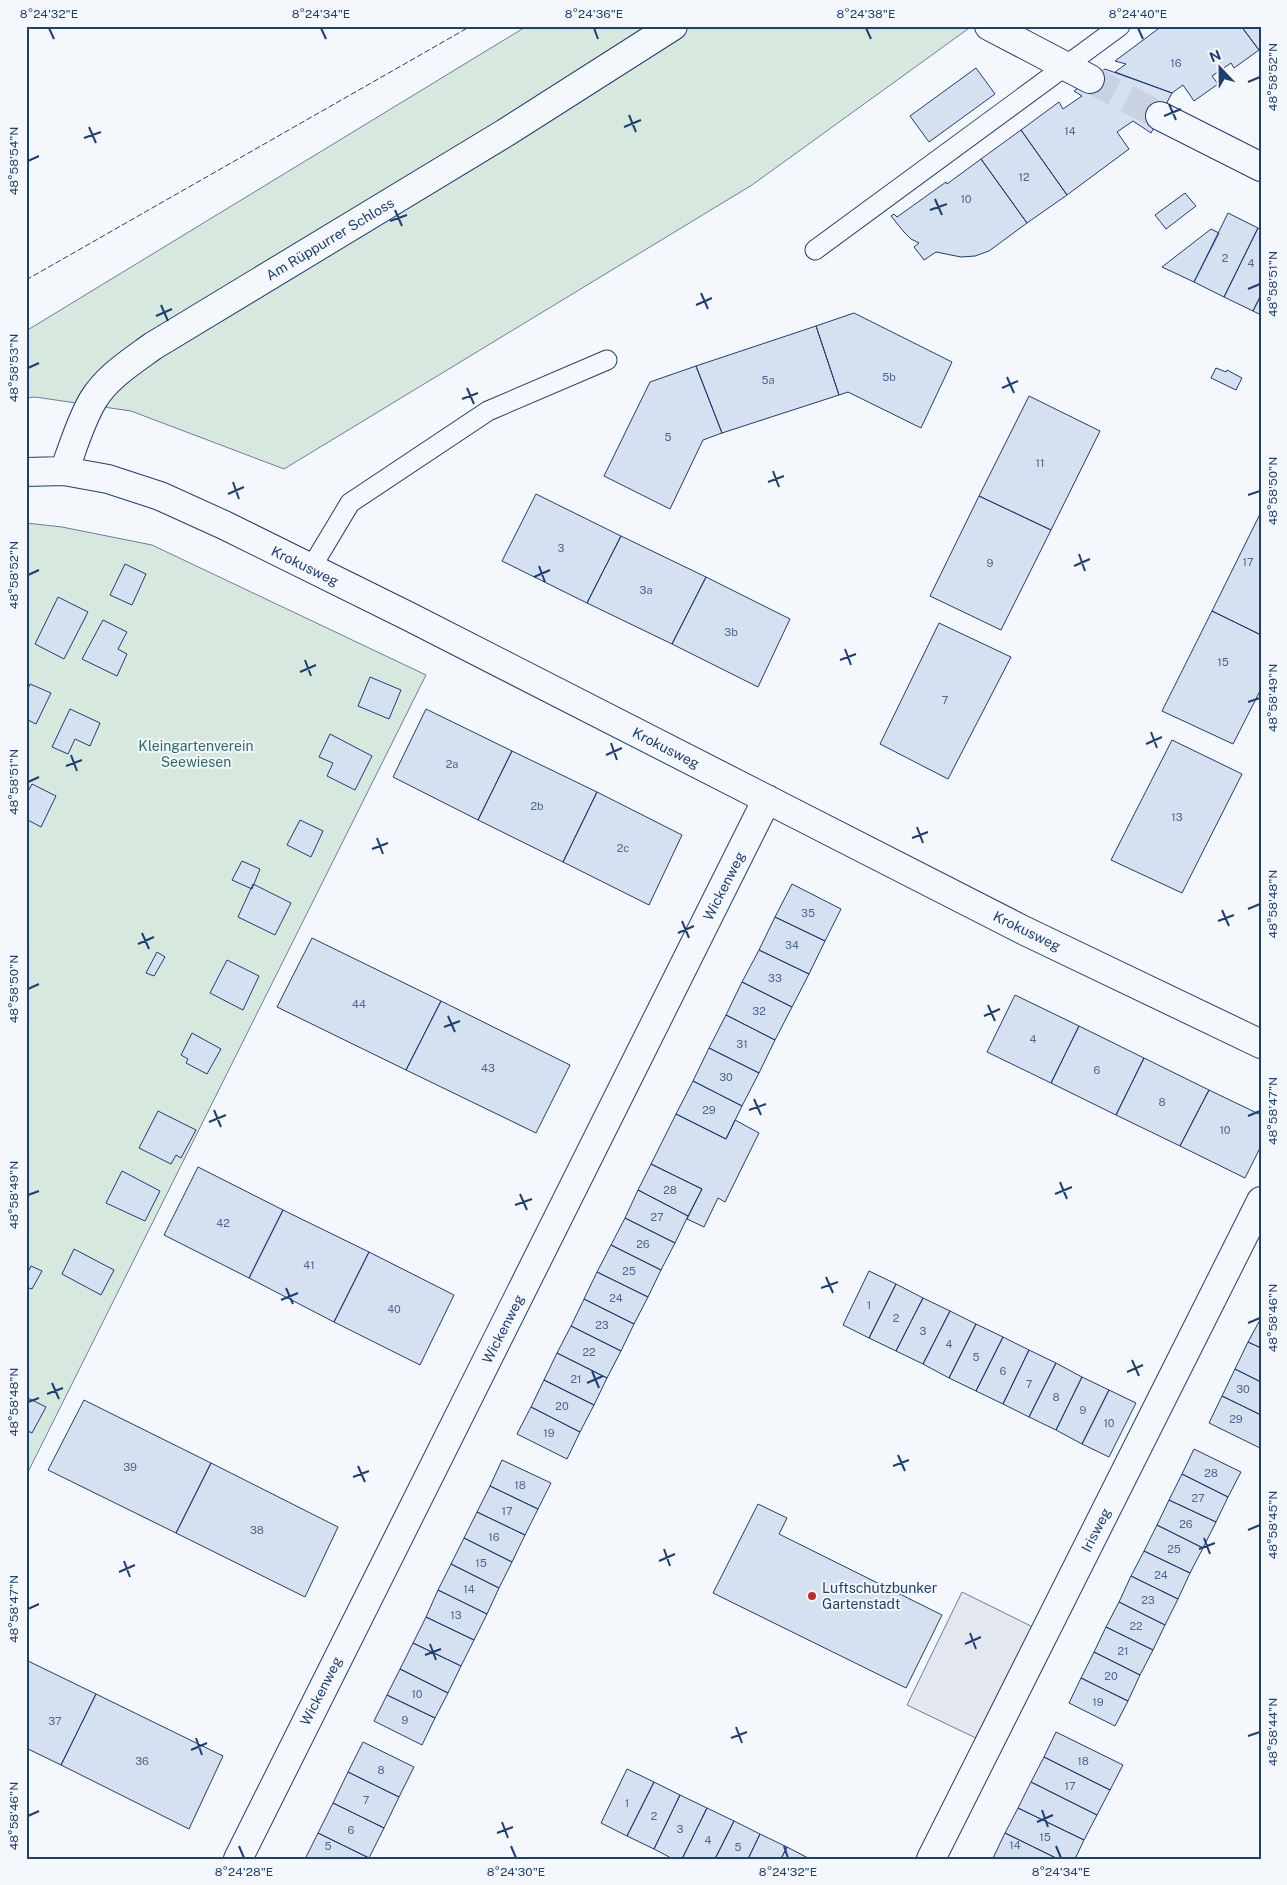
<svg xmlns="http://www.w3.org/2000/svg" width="1287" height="1885" font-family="'Public Sans',sans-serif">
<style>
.green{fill:#d7e8df;stroke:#687fa3}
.parking{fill:#e3e8f0;stroke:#687fa3}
.building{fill:#d5e0f0;stroke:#1d3f73}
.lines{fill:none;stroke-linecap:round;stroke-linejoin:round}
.minor-tunnel{stroke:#c9d2e0;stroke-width:28;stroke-dasharray:28 14;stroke-linecap:butt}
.service-casing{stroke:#1d3f73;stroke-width:21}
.minor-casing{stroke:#1d3f73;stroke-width:30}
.service{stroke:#f4f7fb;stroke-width:19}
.minor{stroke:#f4f7fb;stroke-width:28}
.fence{stroke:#1d3f73;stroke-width:1;stroke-dasharray:6 2.5;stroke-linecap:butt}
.ticks{fill:none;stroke:#1d3f73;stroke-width:2}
.poi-dot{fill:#c62828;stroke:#f4f7fb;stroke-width:2}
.labels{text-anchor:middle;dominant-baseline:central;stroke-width:4;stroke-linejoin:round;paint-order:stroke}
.number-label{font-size:11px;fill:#4b6792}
.street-label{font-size:14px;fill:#1d3f73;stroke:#f4f7fb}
.park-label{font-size:14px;fill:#2c6c60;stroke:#f4f7fb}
.poi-label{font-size:14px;fill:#1d3f73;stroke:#f4f7fb;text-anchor:start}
.neatline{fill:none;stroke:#1d3f73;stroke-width:2}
.ticks-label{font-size:12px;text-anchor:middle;fill:#1d3f73}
</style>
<rect width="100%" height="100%" fill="#f4f7fb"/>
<!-- green -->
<path class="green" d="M527 26H972L752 185 284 469 131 411 35 397 26 398V331Z
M26 523 62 527 152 545 426 675 26 1476Z"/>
<!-- parking -->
<path class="parking" d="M962 1592 1035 1628 980 1740 907 1705Z"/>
<!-- building -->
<path class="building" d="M1162 26H1241L1259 50 1234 68 1231 63 1212 76 1218 84 1194 101 1183 85 1172 93 1115 72 1126 64 1115 61Z
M1241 26H1261V48L1259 50Z
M976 68 995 94 929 142 910 116Z
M1105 69 1172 93 1151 133 1133 121 1117 132 1129 149 1067 195 1021 130 1059 102 1063 109 1082 96 1074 91Z
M1021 130 1067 195 1027 223 981 159Z
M981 159 1027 223 989 251 975 256 961 257 936 252 924 260 914 247 919 243 911 239 904 232 891 216 894 214 897 217 946 182 947 184Z
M1185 193 1196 206 1166 229 1155 215Z
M1228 213 1258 228 1224 297 1194 282Z
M1258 228 1261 230V295L1253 311 1224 297Z
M1211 229 1219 233 1194 282 1162 267Z
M1261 295V315L1253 311Z
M854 313 952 362 921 428 848 392 839 395 816 326Z
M816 326 839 395 722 433 696 366Z
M696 366 722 433 703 440 670 509 604 476 650 382Z
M1216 368 1226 372 1227 370 1242 378 1236 390 1211 378Z
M1029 396 1100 431 1051 530 979 496Z
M536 494 621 536 587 603 502 561Z
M979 496 1051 530 1001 630 930 596Z
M1261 512V635L1212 611Z
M621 536 706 577 672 644 587 603Z
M125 564 146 574 132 605 110 595Z
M706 577 790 619 758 687 672 644Z
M58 597 88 612 64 659 35 644Z
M1212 611 1261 635V689L1233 744 1162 711Z
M103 620 127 632 118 649 127 654 117 676 82 659Z
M939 623 1011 657 948 779 880 744Z
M370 677 401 690 389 719 358 706Z
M30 684 51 693 36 724 26 719V688L28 689Z
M70 709 100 723 90 746 75 739 68 754 52 747Z
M426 709 512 751 478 820 393 777Z
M330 734 372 756 355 790 327 776 333 763 319 757Z
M1172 740 1242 774 1182 893 1111 860Z
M512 751 597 792 563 862 478 820Z
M32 784 56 796 41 827 26 819V795Z
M597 792 682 835 649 905 563 862Z
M300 820 323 831 311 857 287 845Z
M242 861 260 869 252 889 232 880Z
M253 884 291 903 275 935 238 917Z
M792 884 841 909 825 941 775 917Z
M775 917 825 941 809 974 759 950Z
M312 938 441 1001 406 1070 277 1007Z
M759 950 809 974 792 1007 742 982Z
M157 952 165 957 154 976 146 973Z
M227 960 259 976 243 1010 210 993Z
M742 982 792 1007 775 1040 726 1015Z
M1015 995 1079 1026 1051 1083 987 1052Z
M441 1001 570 1065 536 1133 406 1070Z
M726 1015 775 1040 759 1073 709 1048Z
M1079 1026 1144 1058 1116 1115 1051 1083Z
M192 1033 221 1049 207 1074 186 1063 188 1059 181 1055Z
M709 1048 759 1073 742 1106 693 1081Z
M1144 1058 1209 1090 1180 1146 1116 1115Z
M693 1081 742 1106 726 1139 676 1114Z
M1209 1090 1261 1115V1146L1245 1178 1180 1146Z
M158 1111 196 1130 181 1158 176 1155 171 1164 139 1148Z
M676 1114 726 1139 735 1120 759 1133 725 1202 718 1198 704 1227 687 1219 702 1189 651 1164Z
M651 1164 702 1189 688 1216 638 1190Z
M198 1167 283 1210 249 1278 164 1235Z
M122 1171 160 1191 145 1221 106 1203Z
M638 1190 688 1216 675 1243 625 1218Z
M283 1210 369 1252 334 1322 249 1278Z
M625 1218 675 1243 661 1270 611 1245Z
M611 1245 661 1270 648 1297 597 1272Z
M74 1249 114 1270 101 1295 62 1274Z
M369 1252 454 1295 420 1365 334 1322Z
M31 1266 42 1271 32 1289 26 1287V1276Z
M869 1271 896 1284 869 1338 843 1325Z
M597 1272 648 1297 634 1324 584 1299Z
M896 1284 923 1298 896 1351 869 1338Z
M923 1298 950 1311 923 1364 896 1351Z
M584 1299 634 1324 621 1351 571 1326Z
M950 1311 976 1324 949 1378 923 1364Z
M1261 1318V1348L1248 1342Z
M976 1324 1003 1337 976 1391 949 1378Z
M571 1326 621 1351 607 1378 557 1353Z
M1003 1337 1029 1350 1003 1404 976 1391Z
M1248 1342 1261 1348V1382L1235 1369Z
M1029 1350 1056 1363 1029 1417 1003 1404Z
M557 1353 607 1378 594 1405 544 1380Z
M1056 1363 1082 1377 1056 1430 1029 1417Z
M1235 1369 1261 1382V1415L1222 1396Z
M1082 1377 1109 1390 1082 1444 1056 1430Z
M544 1380 594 1405 580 1432 531 1407Z
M1109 1390 1136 1403 1109 1457 1082 1444Z
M1222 1396 1261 1415 1260 1448 1209 1423Z
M26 1397 46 1407 32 1433 26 1430Z
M84 1400 211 1463 176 1533 48 1470Z
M531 1407 580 1432 567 1459 517 1434Z
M1194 1449 1241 1472 1228 1497 1182 1474Z
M502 1460 551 1483 538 1509 490 1486Z
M211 1463 338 1527 305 1597 176 1533Z
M1182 1474 1228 1497 1216 1522 1169 1500Z
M490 1486 538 1509 525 1535 477 1512Z
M1169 1500 1216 1522 1203 1548 1157 1525Z
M758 1504 787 1518 779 1534 942 1615 906 1688 713 1593Z
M477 1512 525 1535 512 1562 464 1538Z
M1157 1525 1203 1548 1190 1573 1144 1551Z
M464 1538 512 1562 499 1588 451 1564Z
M1144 1551 1190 1573 1178 1599 1131 1576Z
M451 1564 499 1588 487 1614 438 1590Z
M1131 1576 1178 1599 1165 1625 1119 1602Z
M438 1590 487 1614 474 1640 426 1617Z
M1119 1602 1165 1625 1153 1650 1106 1627Z
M426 1617 474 1640 461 1666 413 1643Z
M1106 1627 1153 1650 1140 1675 1094 1652Z
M413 1643 461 1666 448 1693 400 1669Z
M1094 1652 1140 1675 1128 1701 1081 1678Z
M26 1660 96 1694 61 1765 26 1748Z
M400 1669 448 1693 435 1718 387 1695Z
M1081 1678 1128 1701 1115 1726 1069 1703Z
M96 1694 223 1756 189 1829 61 1765Z
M387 1695 435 1718 422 1745 374 1721Z
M1056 1732 1123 1765 1110 1790 1044 1757Z
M363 1742 414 1767 399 1797 348 1772Z
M1044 1757 1110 1790 1097 1815 1031 1782Z
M627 1769 654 1782 627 1836 601 1823Z
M348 1772 399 1797 384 1828 333 1803Z
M654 1782 680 1795 654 1849 627 1836Z
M1031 1782 1097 1815 1084 1840 1018 1808Z
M680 1795 707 1808 682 1859H673L654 1849Z
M333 1803 384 1828 369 1858 318 1833Z
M707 1808 734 1821 715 1859H682Z
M1018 1808 1084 1840 1075 1859H1058L1005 1833Z
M734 1821 760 1834 748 1859H715Z
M318 1833 369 1858V1859H305Z
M1005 1833 1058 1859H995L993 1858Z
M760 1834 787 1847 781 1859H748Z
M787 1847 810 1859H781Z"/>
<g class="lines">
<!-- minor-tunnel -->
<path class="minor-tunnel" d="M1090 79 1160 116"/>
<defs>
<path id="service" d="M815 250 1120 26
M311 568 350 503 488 411 607 360"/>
<path id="minor" d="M989 26 1090 79
M1160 116 1261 167
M64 471C73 448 80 422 93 400 107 377 131 362 153 346L505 133 673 26
M26 472 64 471 108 479 160 496 224 525 408 616 1025 931 1261 1044
M238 1859 767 799
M931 1859 1261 1201"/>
</defs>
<!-- service casing -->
<use href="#service" class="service-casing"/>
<!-- minor casing -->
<use href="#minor" class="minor-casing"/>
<!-- service -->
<use href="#service" class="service"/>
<!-- minor -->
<use href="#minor" class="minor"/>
<!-- fence -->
<path class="fence" d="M26 280 471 26"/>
</g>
<!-- ticks -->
<path class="ticks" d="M49 28 54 39M321 28 326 39M594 28 598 39M866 28 871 39M1138 28 1143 39M1248 82 1260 77M1169 104 1176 120M629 115 636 132M1164 116 1181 109M89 127 96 143M624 127 641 120M84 138 101 132M28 161 39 156M935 199 942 215M395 210 402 226M930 210 947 204M390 221 407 215M1248 289 1260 284M701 293 708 309M161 305 168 321M696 305 712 298M156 316 172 309M28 368 39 363M1007 377 1014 393M467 388 474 404M1002 388 1018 381M462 399 478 393M773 471 779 487M233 482 239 499M768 482 784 476M228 494 244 487M1248 495 1260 491M1079 554 1085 571M539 566 545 582M1074 566 1090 559M28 575 39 570M534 577 550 570M845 649 851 665M305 660 311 676M840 660 856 654M300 672 316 665M1248 702 1260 698M1151 732 1157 748M611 743 617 760M1146 744 1162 737M71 755 77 771M606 755 622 748M66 766 82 760M28 782 39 777M917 827 923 843M377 838 383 854M912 838 928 832M372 849 388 843M1248 909 1260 904M1222 910 1229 926M682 921 689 938M1218 921 1234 915M142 933 149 949M678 933 694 926M138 944 154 937M28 989 39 984M988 1005 995 1021M448 1016 455 1032M984 1016 1000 1009M444 1027 460 1021M754 1099 761 1115M214 1110 221 1127M749 1110 766 1104M1248 1116 1260 1111M209 1122 226 1115M1060 1182 1067 1199M520 1194 527 1210M1055 1194 1072 1187M28 1195 39 1191M515 1205 532 1199M826 1277 833 1293M286 1288 293 1304M821 1288 838 1282M281 1300 298 1293M1248 1323 1260 1318M1132 1360 1139 1376M592 1371 599 1388M1127 1372 1143 1365M52 1383 59 1399M587 1383 603 1376M47 1394 63 1388M28 1402 39 1398M898 1455 905 1471M358 1466 365 1482M893 1466 909 1460M353 1477 369 1471M1248 1530 1260 1525M1204 1538 1210 1554M664 1549 670 1566M1199 1549 1215 1543M124 1561 130 1577M659 1561 675 1554M119 1572 135 1565M28 1609 39 1604M970 1633 976 1649M430 1644 436 1660M965 1644 981 1637M425 1655 441 1649M736 1727 742 1743M1248 1736 1260 1732M196 1738 202 1755M731 1738 747 1732M191 1750 207 1743M1042 1810 1048 1827M28 1816 39 1811M502 1822 508 1838M1037 1822 1053 1815M497 1833 513 1827M239 1846 244 1858M511 1846 516 1858M784 1846 788 1858M1056 1846 1061 1858"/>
<!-- markers -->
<circle class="poi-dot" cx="812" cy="1596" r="5"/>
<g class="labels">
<!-- number labels -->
<g class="number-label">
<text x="1176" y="63">16</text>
<text x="1070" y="131">14</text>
<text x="1024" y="177">12</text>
<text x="966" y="199">10</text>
<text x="1225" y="258">2</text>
<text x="1251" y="263">4</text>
<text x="889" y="377">5b</text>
<text x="768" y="380">5a</text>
<text x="668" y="437">5</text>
<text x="1040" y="463">11</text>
<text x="561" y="548">3</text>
<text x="1248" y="562">17</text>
<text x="990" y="563">9</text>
<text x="646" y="590">3a</text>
<text x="731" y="632">3b</text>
<text x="1223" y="662">15</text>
<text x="945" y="700">7</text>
<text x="452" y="764">2a</text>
<text x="537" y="806">2b</text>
<text x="1177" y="817">13</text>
<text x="623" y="848">2c</text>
<text x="808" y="913">35</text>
<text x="792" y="945">34</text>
<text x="775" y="978">33</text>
<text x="359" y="1004">44</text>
<text x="759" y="1011">32</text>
<text x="1033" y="1039">4</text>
<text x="742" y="1044">31</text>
<text x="488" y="1068">43</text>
<text x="1097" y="1070">6</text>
<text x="726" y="1077">30</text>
<text x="1162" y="1102">8</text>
<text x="709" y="1110">29</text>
<text x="1225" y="1130">10</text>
<text x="670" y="1190">28</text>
<text x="657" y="1217">27</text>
<text x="223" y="1223">42</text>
<text x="643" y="1244">26</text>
<text x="309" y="1265">41</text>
<text x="629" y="1271">25</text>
<text x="616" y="1298">24</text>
<text x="869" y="1305">1</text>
<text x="394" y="1309">40</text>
<text x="896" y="1318">2</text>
<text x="602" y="1325">23</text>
<text x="923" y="1331">3</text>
<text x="949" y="1344">4</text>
<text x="589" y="1352">22</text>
<text x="976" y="1357">5</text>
<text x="1003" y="1371">6</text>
<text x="576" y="1379">21</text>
<text x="1029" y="1384">7</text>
<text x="1243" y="1389">30</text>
<text x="1056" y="1397">8</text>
<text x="562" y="1406">20</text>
<text x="1083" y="1410">9</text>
<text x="1236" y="1419">29</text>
<text x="1109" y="1423">10</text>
<text x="549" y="1433">19</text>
<text x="130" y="1467">39</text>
<text x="1211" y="1473">28</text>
<text x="520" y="1485">18</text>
<text x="1198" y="1498">27</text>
<text x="507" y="1511">17</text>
<text x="1186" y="1524">26</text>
<text x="257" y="1530">38</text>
<text x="494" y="1537">16</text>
<text x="1174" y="1549">25</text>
<text x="481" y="1563">15</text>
<text x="1161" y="1575">24</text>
<text x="469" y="1589">14</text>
<text x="1148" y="1600">23</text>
<text x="456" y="1615">13</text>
<text x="1136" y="1626">22</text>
<text x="1123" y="1651">21</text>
<text x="1111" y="1676">20</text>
<text x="417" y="1694">10</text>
<text x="1098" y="1702">19</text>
<text x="405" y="1720">9</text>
<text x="55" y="1721">37</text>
<text x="142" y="1761">36</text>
<text x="1083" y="1761">18</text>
<text x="381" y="1770">8</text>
<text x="1070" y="1786">17</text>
<text x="366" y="1800">7</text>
<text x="627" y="1803">1</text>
<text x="654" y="1816">2</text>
<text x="680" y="1829">3</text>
<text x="351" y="1830">6</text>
<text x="1045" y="1837">15</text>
<text x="708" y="1840">4</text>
<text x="1015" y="1845">14</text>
<text x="328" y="1846">5</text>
<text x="738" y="1847">5</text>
</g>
<!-- street labels -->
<g class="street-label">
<text transform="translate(330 239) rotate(-31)">Am Rüppurrer Schloss</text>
<text transform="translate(305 566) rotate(26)">Krokusweg</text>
<text transform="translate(666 748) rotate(27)">Krokusweg</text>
<text transform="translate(724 886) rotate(-63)">Wickenweg</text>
<text transform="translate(1027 931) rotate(26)">Krokusweg</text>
<text transform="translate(503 1329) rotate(-63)">Wickenweg</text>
<text transform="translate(1096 1530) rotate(-63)">Irisweg</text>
<text transform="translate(321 1691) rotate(-63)">Wickenweg</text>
</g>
<!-- park labels -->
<g class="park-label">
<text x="196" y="746">Kleingartenverein<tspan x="196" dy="16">Seewiesen</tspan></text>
</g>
<!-- poi labels -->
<g class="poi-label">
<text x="822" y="1588">Luftschutzbunker<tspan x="822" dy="16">Gartenstadt</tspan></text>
</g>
</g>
<!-- border -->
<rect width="1287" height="1885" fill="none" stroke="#f4f7fb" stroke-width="55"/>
<!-- north arrow -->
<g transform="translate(1220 68) rotate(338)" stroke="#f4f7fb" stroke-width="4" paint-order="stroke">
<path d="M0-4L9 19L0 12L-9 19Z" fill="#1d3f73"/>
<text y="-8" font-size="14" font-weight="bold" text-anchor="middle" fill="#1d3f73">N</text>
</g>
<rect x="28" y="28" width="1232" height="1830" class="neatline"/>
<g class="ticks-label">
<text x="49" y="18">8°24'32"E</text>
<text x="321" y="18">8°24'34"E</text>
<text x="594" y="18">8°24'36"E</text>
<text x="866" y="18">8°24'38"E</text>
<text x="1138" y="18">8°24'40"E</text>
<text transform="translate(1273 77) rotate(-90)" y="4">48°58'52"N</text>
<text transform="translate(14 161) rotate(-90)" y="4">48°58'54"N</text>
<text transform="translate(1273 284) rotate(-90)" y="4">48°58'51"N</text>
<text transform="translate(14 368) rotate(-90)" y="4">48°58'53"N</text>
<text transform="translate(1273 491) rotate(-90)" y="4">48°58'50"N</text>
<text transform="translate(14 575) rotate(-90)" y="4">48°58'52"N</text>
<text transform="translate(1273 698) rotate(-90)" y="4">48°58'49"N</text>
<text transform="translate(14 782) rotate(-90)" y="4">48°58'51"N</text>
<text transform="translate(1273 904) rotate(-90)" y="4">48°58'48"N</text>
<text transform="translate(14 989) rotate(-90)" y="4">48°58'50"N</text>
<text transform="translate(1273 1111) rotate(-90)" y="4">48°58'47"N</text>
<text transform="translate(14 1195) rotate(-90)" y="4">48°58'49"N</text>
<text transform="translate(1273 1318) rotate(-90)" y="4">48°58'46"N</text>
<text transform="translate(14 1402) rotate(-90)" y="4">48°58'48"N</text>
<text transform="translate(1273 1525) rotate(-90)" y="4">48°58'45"N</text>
<text transform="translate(14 1609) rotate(-90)" y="4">48°58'47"N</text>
<text transform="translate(1273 1732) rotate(-90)" y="4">48°58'44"N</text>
<text transform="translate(14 1816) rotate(-90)" y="4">48°58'46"N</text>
<text x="244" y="1876">8°24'28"E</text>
<text x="516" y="1876">8°24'30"E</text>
<text x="788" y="1876">8°24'32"E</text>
<text x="1061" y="1876">8°24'34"E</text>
</g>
</svg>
